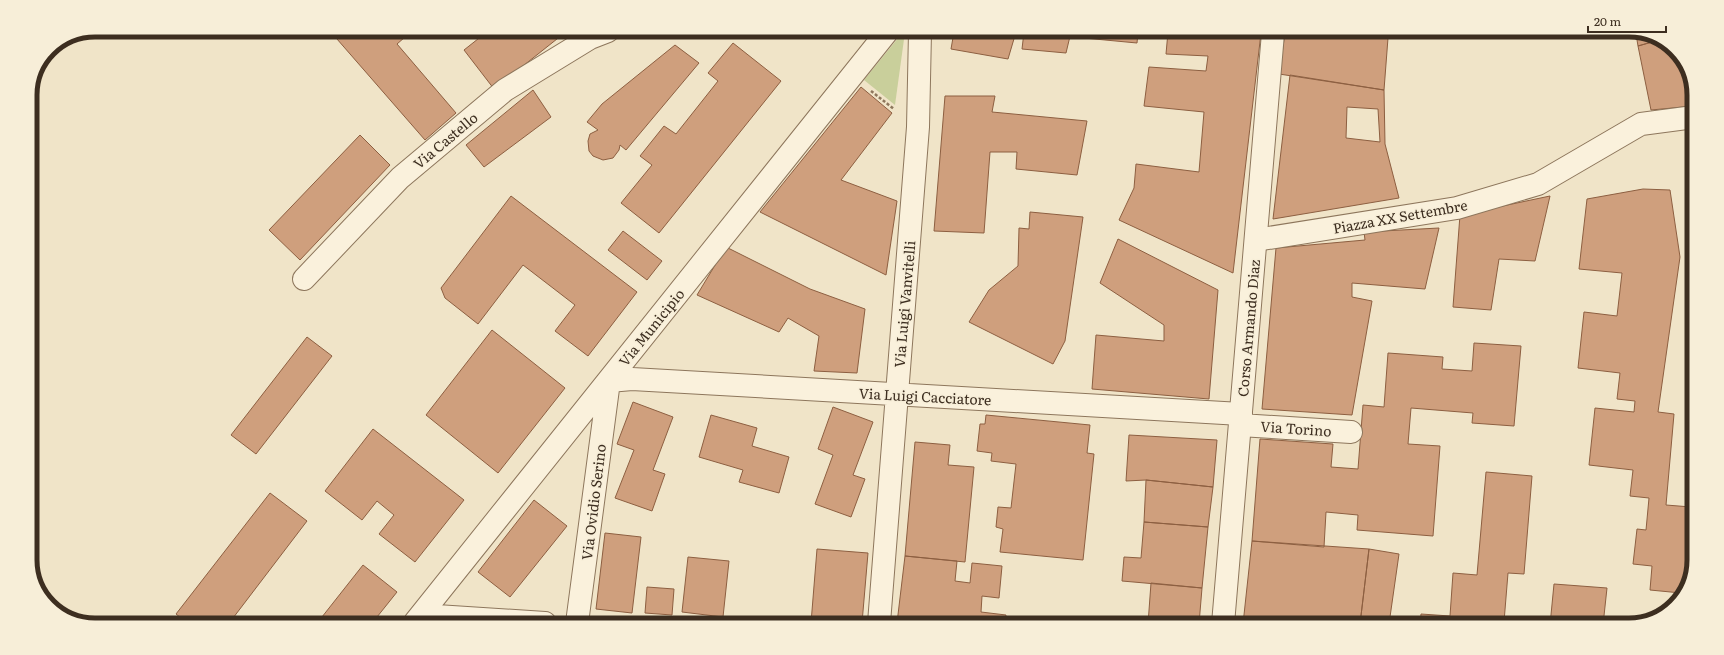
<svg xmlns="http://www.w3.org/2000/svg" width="1724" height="655" font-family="Literata,serif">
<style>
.green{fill:#c9cf9b}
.building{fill:#cf9f7d;stroke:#8d5f41;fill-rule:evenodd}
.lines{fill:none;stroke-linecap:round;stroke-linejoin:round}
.pedestrian-casing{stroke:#8d765c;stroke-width:24}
.minor-casing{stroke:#8d765c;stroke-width:24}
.path{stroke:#8d765c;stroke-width:2.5;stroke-dasharray:3 2;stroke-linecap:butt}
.pedestrian{stroke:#faf1dc;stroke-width:22}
.minor{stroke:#faf1dc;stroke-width:22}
.labels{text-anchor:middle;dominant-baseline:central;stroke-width:3;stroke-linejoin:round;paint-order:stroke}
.street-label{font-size:14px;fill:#3d2e20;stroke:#f7eed8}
.rim{fill:none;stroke:#3d2e20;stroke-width:5}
</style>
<rect width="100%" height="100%" fill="#f0e4c8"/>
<!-- green -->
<path class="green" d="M903 32H905L895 105 864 80Z"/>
<!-- building -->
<path class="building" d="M330 31H412L397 44 456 113 425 140Z
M488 31H567L494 89 464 50Z
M954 32H1016L1008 59 951 49Z
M1024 32H1071L1066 53 1022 49Z
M1085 32H1138L1137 43 1084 38Z
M1168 32 1261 33 1233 273 1119 220 1134 188 1136 164 1199 172 1204 112 1144 106 1149 67 1206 71 1208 56 1166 54Z
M1285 33H1345L1388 38 1384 90 1279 74Z
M1636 34H1650L1659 40 1638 46Z
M1659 40 1681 56 1694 91V106L1651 110 1638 46Z
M733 43 781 81 659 233 621 203 652 165 640 156 664 126 676 134 718 81 708 73Z
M675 45 699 63 626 150 620 145 619 150 613 158 603 160 593 156 589 151 588 141 590 134 598 130 587 122 602 104Z
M1290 75 1384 90 1385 144 1399 198 1273 219ZM1347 107 1378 109 1380 142 1346 138Z
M861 87 892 113 841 180 897 201 886 275 760 212Z
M533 90 551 117 484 167 466 145Z
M945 96H995L992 112 1087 121 1077 175 1016 169 1017 152H990L984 233 934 231Z
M360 135 390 165 300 260 269 230Z
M1643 189 1670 190 1680 257 1658 412 1674 414 1666 505 1691 507V540L1687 586 1681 593 1650 590 1652 566 1633 564 1637 529 1646 530 1649 498 1630 496 1633 470 1589 465 1595 408 1634 412 1635 401 1617 399 1620 373 1578 368 1584 312 1617 316 1622 273 1579 269 1587 199Z
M511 196 637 292 588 356 555 331 575 305 523 265 478 324 445 298 441 288Z
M1550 196 1535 261 1499 259 1491 310 1453 307 1460 215Z
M1030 212 1083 217 1065 341 1053 364 969 322 989 290 1018 266 1019 228 1029 229Z
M1439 228 1425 289 1352 283V297L1372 301 1352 415 1262 409 1276 248 1365 240 1364 232Z
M623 231 662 261 647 280 608 250Z
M1118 239 1218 290 1209 399 1092 389 1096 335 1164 341V325L1100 283Z
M726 247 810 289 865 309 857 373 814 371 819 336 788 318 779 332 697 295Z
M492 330 565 388 498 473 426 415Z
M307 337 332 356 256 454 231 435Z
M1474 343 1521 346 1514 426 1472 423 1473 413 1411 408 1408 444 1440 446 1433 536 1357 530 1358 515 1326 512 1324 547 1252 541 1260 439 1333 444 1331 467 1358 469 1363 405 1384 407 1388 353 1443 357 1442 369 1472 371Z
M633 402 673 417 653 470 665 474 652 511 615 498 634 450 617 444Z
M833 407 873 422 853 475 865 479 851 517 815 504 833 455 818 449Z
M711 415 757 428 752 446 789 457 779 493 739 482 743 470 699 457Z
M986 415 1090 425 1087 453 1094 454 1083 560 1000 552 1003 529 996 527 998 507 1011 508 1016 464 991 461 992 453 977 451 980 424H985Z
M373 429 464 500 415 562 379 534 394 515 377 501 362 520 325 491Z
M1129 435 1217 440 1213 487 1146 480 1126 481Z
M915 442 950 445 948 465 974 467 965 562 905 556Z
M1486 472 1532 476 1524 574 1508 573 1504 622 1536 625H1420L1421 614 1450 616 1453 573 1477 575Z
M1146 480 1213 487 1208 527 1144 522Z
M270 493 307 521 230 622H186L176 614Z
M534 500 567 526 510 597 478 572Z
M1144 522 1208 527 1202 588 1122 581 1124 557 1141 558Z
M605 533 641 537 632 613 596 609Z
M1252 541 1369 549 1360 624H1243Z
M817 549 868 553 862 623H811Z
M1369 549 1399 554 1389 624H1360Z
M905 556 957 561 955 581 970 583 972 563 1002 566 999 598 982 596 981 612 1006 615 1005 624 897 623Z
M688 557 729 561 723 617 682 612Z
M363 565 397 592 373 622H318Z
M1151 583 1202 588 1199 624H1148Z
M1554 584 1607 588 1603 625H1550Z
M647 587 674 589 672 615 645 613Z"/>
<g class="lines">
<defs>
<path id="pedestrian" d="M1223 624 1273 33"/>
<path id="minor" d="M1256 240 1457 208 1538 184 1641 124 1694 117
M304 279 400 178 505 90 590 38 608 31
M1240 425 1351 432
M421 615 545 623
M415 622 887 32
M577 623 609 381 632 379 1241 414
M879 623 918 127 920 32"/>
</defs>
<!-- pedestrian casing -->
<use href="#pedestrian" class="pedestrian-casing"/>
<!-- minor casing -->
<use href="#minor" class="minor-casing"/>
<!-- path -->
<path class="path" d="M871 91 894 109"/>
<!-- pedestrian -->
<use href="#pedestrian" class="pedestrian"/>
<!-- minor -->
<use href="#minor" class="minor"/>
</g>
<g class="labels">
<!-- street labels -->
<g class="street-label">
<text transform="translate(445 140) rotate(-40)">Via Castello</text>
<text transform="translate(1400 216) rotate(-10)">Piazza XX Settembre</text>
<text transform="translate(904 304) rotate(-85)">Via Luigi Vanvitelli</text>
<text transform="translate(651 327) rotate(-51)">Via Municipio</text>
<text transform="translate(1248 328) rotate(-85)">Corso Armando Diaz</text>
<text transform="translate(925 396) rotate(3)">Via Luigi Cacciatore</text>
<text transform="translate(1296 428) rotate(4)">Via Torino</text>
<text transform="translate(593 502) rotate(-83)">Via Ovidio Serino</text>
</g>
</g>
<!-- crop -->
<path d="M0 0H1724V655H0ZM95 37H1629A58 58 0 0 1 1687 95V560A58 58 0 0 1 1629 618H95A58 58 0 0 1 37 560V95A58 58 0 0 1 95 37Z" fill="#f7eed8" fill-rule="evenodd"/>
<path class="rim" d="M95 37H1629A58 58 0 0 1 1687 95V560A58 58 0 0 1 1629 618H95A58 58 0 0 1 37 560V95A58 58 0 0 1 95 37Z"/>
<!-- scale -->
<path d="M1588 26v6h78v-6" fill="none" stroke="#3d2e20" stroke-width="2"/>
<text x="1594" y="26" font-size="12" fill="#3d2e20" stroke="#f7eed8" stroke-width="3" paint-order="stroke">20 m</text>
</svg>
